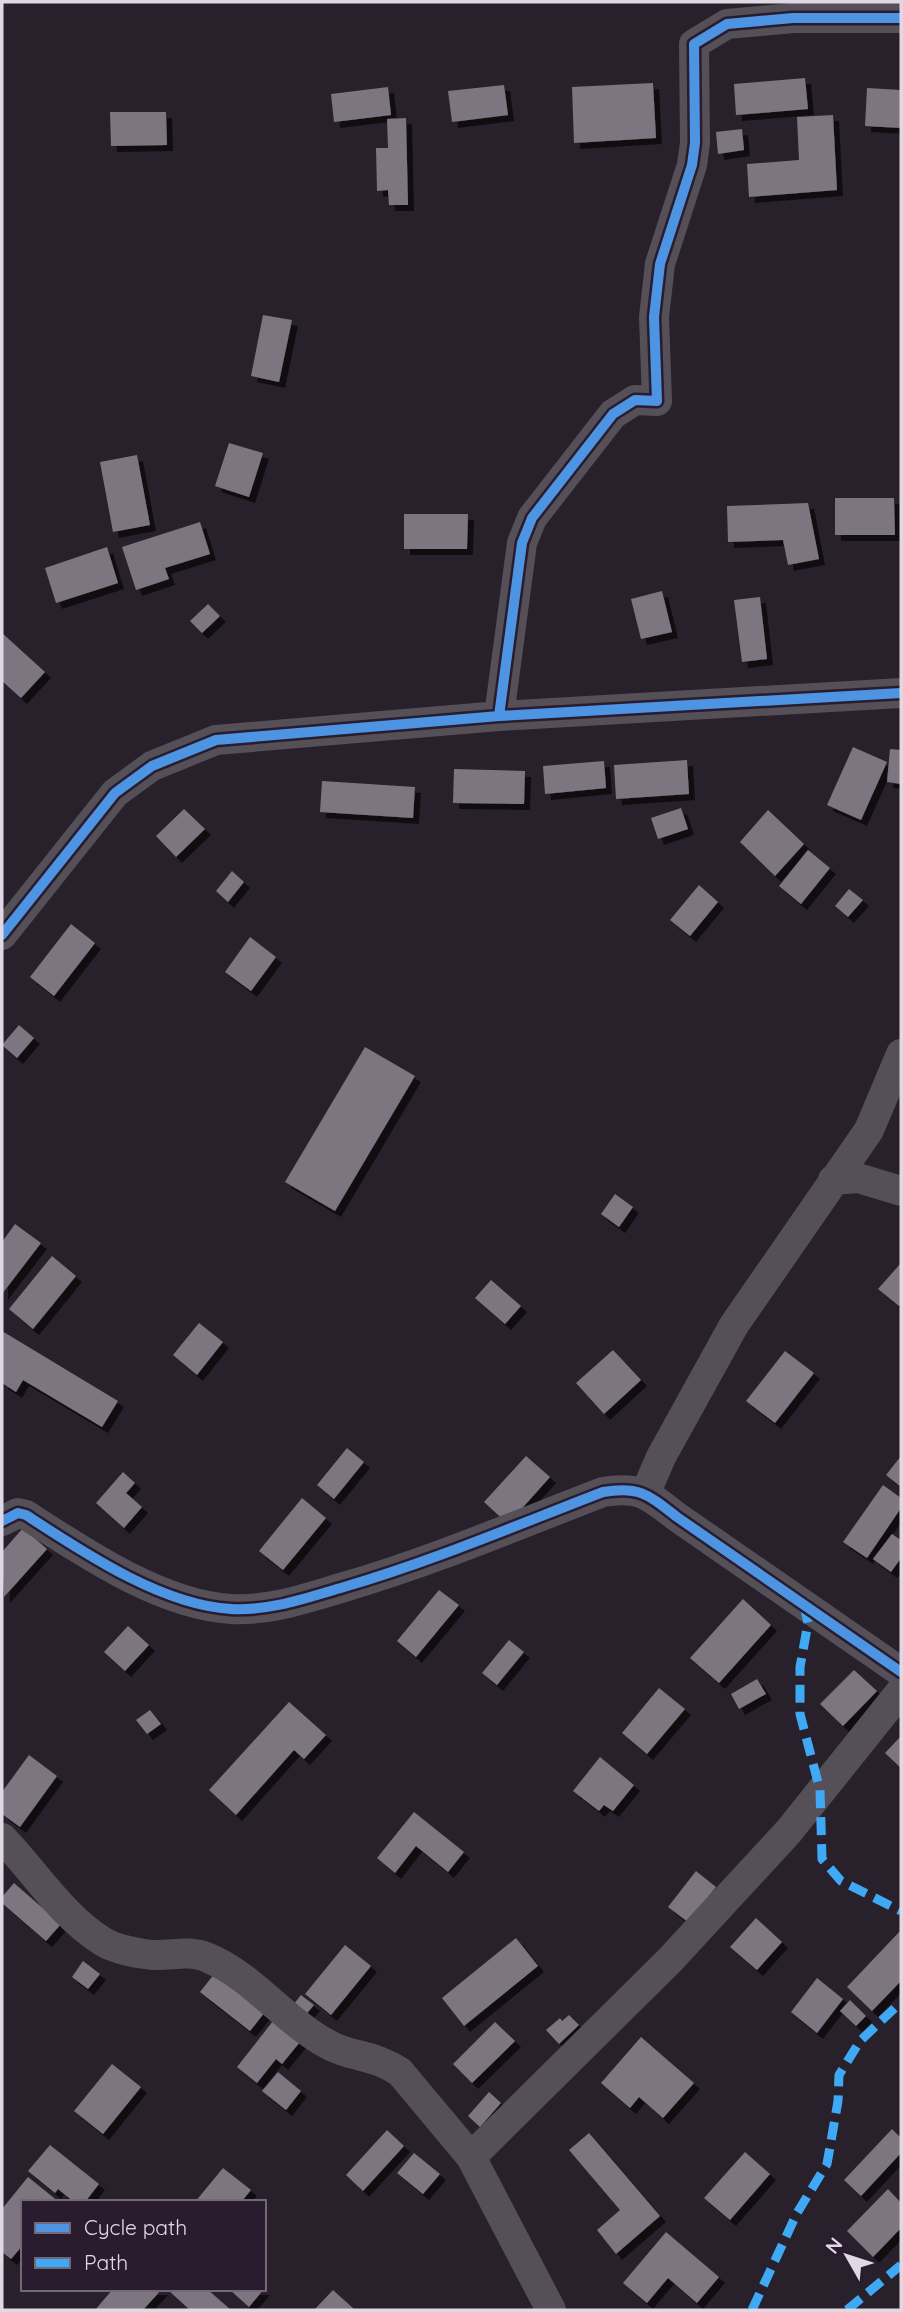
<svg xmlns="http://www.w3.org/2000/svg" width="903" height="2312" font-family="Quicksand,sans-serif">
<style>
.building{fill:#7d7680;filter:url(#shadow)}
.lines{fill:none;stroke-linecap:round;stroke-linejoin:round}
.street{stroke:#555057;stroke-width:30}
.quiet{stroke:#3fa9f5;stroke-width:9;stroke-dasharray:18 9;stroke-linecap:butt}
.cycleway-casing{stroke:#291c2f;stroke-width:15}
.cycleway{stroke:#4d94e3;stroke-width:10}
</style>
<defs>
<filter id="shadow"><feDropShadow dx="6" dy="6" stdDeviation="0" flood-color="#0009"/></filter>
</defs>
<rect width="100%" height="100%" fill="#28202b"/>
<!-- building -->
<path class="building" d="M805 78 808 109 736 115 734 84Z
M653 83 656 138 574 143 572 87Z
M504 85 508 115 452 122 448 91Z
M388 87 391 115 334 122 331 94Z
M867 88 901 90V128L865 126Z
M110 112H166L167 145 111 146Z
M833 115 837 190 749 197 747 164 799 160 797 117Z
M406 118 408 205H389L388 190 377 191 376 148H388L387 119Z
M742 129 744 150 718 154 716 132Z
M263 315 292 320 279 382 251 376Z
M229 443 263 453 249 497 215 486Z
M137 455 150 525 113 532 100 462Z
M835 498H894L895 535H835Z
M808 503 819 559 788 565 783 540 728 542 727 506Z
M404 514H468L467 549H404Z
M200 522 210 554 165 568 169 579 136 590 122 547Z
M107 547 118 583 56 603 45 568Z
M662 591 672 632 641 639 631 599Z
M760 597 767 659 742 662 734 600Z
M208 604 220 616 202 633 190 621Z
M2 633 45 672 21 698 2 681Z
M853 747 887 762 861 820 827 805Z
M890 749 901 750V784L887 782Z
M687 760 689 794 616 799 614 765Z
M604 761 606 788 545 794 543 766Z
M454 769 525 771 524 804 453 803Z
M322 781 415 787 413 818 320 812Z
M681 808 688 829 658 839 651 818Z
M184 809 205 829 176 857 156 836Z
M768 810 804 844 775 876 740 842Z
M808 850 830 868 801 904 779 886Z
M232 871 244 882 228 902 216 891Z
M699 885 718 902 690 936 670 920Z
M849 889 863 900 848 917 835 906Z
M71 924 95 943 54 996 30 977Z
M250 937 276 957 251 991 225 972Z
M19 1025 34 1038 17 1058 2 1045Z
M365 1047 415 1076 335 1211 285 1182Z
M615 1194 633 1207 619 1227 601 1214Z
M15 1224 41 1243 2 1294V1242Z
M52 1256 76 1276 33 1329 9 1309Z
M901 1263V1303L899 1306 878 1289Z
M491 1280 521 1306 505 1324 475 1298Z
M199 1323 223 1342 197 1375 173 1355Z
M2 1331 118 1401 102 1427 23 1380 16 1392 2 1383Z
M613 1350 641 1380 604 1414 576 1383Z
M785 1351 814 1373 775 1423 746 1401Z
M347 1448 364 1462 334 1499 317 1485Z
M526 1456 550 1477 508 1524 484 1502Z
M901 1456V1487L886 1475Z
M123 1472 135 1483 126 1493 142 1507 124 1528 96 1503Z
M883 1485 901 1498V1508L867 1558 843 1542Z
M302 1498 326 1518 283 1570 259 1551Z
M23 1528 47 1549 4 1597 2 1552Z
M892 1534 901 1540V1558L891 1572 873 1559Z
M439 1590 459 1605 416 1657 397 1641Z
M743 1599 771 1625 719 1683 690 1658Z
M128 1626 149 1645 125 1671 104 1652Z
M509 1640 524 1652 497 1685 482 1673Z
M854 1670 877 1691 843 1726 820 1704Z
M757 1679 766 1694 739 1709 731 1694Z
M659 1688 685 1709 647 1754 622 1733Z
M289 1702 326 1735 304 1759 294 1750 236 1815 209 1790Z
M150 1710 161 1724 147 1734 136 1720Z
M901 1736V1768L885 1753Z
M29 1755 57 1776 20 1827 2 1814V1792Z
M600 1757 634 1785 613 1811 604 1805 599 1811 573 1791Z
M414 1812 464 1852 448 1872 416 1846 395 1873 377 1858Z
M696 1871 716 1887 688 1922 668 1907Z
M14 1883 61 1924 46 1941 2 1903V1897Z
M756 1918 782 1942 757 1970 730 1947Z
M901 1930V1981L872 2011 847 1987Z
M516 1938 538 1966 464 2026 442 1998Z
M345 1945 371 1966 331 2015 305 1994Z
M83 1961 100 1974 88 1989 72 1977Z
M215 1973 265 2012 250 2031 200 1992Z
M817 1978 843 1999 817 2033 791 2012Z
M301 1995 314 2005 302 2019 290 2009Z
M850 2000 866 2016 856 2026 840 2011Z
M569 2015 579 2025 559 2044 546 2030 560 2018 562 2021Z
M277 2016 304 2037 282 2064 276 2059 257 2083 237 2067Z
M495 2022 515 2041 472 2083 453 2064Z
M641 2037 694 2083 663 2118 639 2097 630 2108 601 2083Z
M112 2064 141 2087 103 2134 74 2111Z
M278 2072 301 2091 286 2110 262 2091Z
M489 2092 501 2103 480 2127 468 2116Z
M892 2129 901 2138V2153L861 2196 844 2180Z
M387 2130 404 2146 363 2191 346 2175Z
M589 2133 660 2216 616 2254 597 2230 620 2210 569 2150Z
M50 2145 99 2184 85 2202H74L58 2189 55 2193 28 2171Z
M745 2152 770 2174 730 2220 704 2198Z
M414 2153 440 2174 423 2194 397 2173Z
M223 2168 251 2190 241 2202H195Z
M28 2177 59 2202H23V2245L11 2259 2 2252V2209Z
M888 2189 901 2203V2228L873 2257 847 2231Z
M666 2232 719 2277 697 2303 668 2278 647 2303 623 2283Z
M113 2289H162L143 2310H95Z
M167 2289H207L231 2310H190Z
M229 2289H264L249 2307Z
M333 2290 355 2310H314Z"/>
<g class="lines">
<!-- street -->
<path class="street" d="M499 716 522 543 532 518 613 414 635 400 657 401 654 317 660 264 692 165 695 143 694 44 727 24 793 18H901
M2 935 115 793 152 766 216 740 499 716 901 693
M833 1180 858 1178 901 1191
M646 1492 661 1457 734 1325 869 1130 901 1054
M2 1521 18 1513 26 1515C83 1552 161 1605 231 1609 271 1611 306 1598 344 1587 433 1561 517 1525 603 1492 640 1486 649 1495 677 1517L901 1672
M2 1838C35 1872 62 1916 102 1941 114 1949 139 1954 153 1955 172 1956 187 1950 206 1957 251 1975 281 2017 322 2041 349 2058 372 2053 400 2072L471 2157
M551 2310 471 2157 670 1960 789 1831 901 1691"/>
<!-- quiet -->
<path class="quiet" d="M804 1605 808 1623 800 1667V1714L820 1790 822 1859 841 1881 901 1911
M752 2310 797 2213 827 2164 838 2101 839 2075 860 2041 901 2002
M847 2310 901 2265"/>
<defs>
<path id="cycleway" d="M499 716 522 543 532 518 613 414 635 400 657 401 654 317 660 264 692 165 695 143 694 44 727 24 793 18H901
M2 935 115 793 152 766 216 740 499 716 901 693
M2 1521 18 1513 26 1515C83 1552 161 1605 231 1609 271 1611 306 1598 344 1587 433 1561 517 1525 603 1492 640 1486 649 1495 677 1517L901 1672"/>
</defs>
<!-- cycleway casing -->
<use href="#cycleway" class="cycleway-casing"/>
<!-- cycleway -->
<use href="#cycleway" class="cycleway"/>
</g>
<!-- border -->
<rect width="903" height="2312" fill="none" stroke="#e1d8e5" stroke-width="7"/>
<!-- legend -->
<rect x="21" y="2200" width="245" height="91" fill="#291c2f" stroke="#736778" stroke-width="2"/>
<rect x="35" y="2223" width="35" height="10" fill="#4d94e3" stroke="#736778" stroke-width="2"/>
<text x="84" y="2235" font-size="21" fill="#e1d8e5">Cycle path</text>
<rect x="35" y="2258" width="35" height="10" fill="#3fa9f5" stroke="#736778" stroke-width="2"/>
<text x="84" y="2270" font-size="21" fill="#e1d8e5">Path</text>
<!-- north arrow -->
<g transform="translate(847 2256) rotate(309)" stroke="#291c2f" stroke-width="5" paint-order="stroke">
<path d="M0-5L12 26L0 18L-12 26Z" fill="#e1d8e5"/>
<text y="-10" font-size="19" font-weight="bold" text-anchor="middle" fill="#e1d8e5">N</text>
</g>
</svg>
